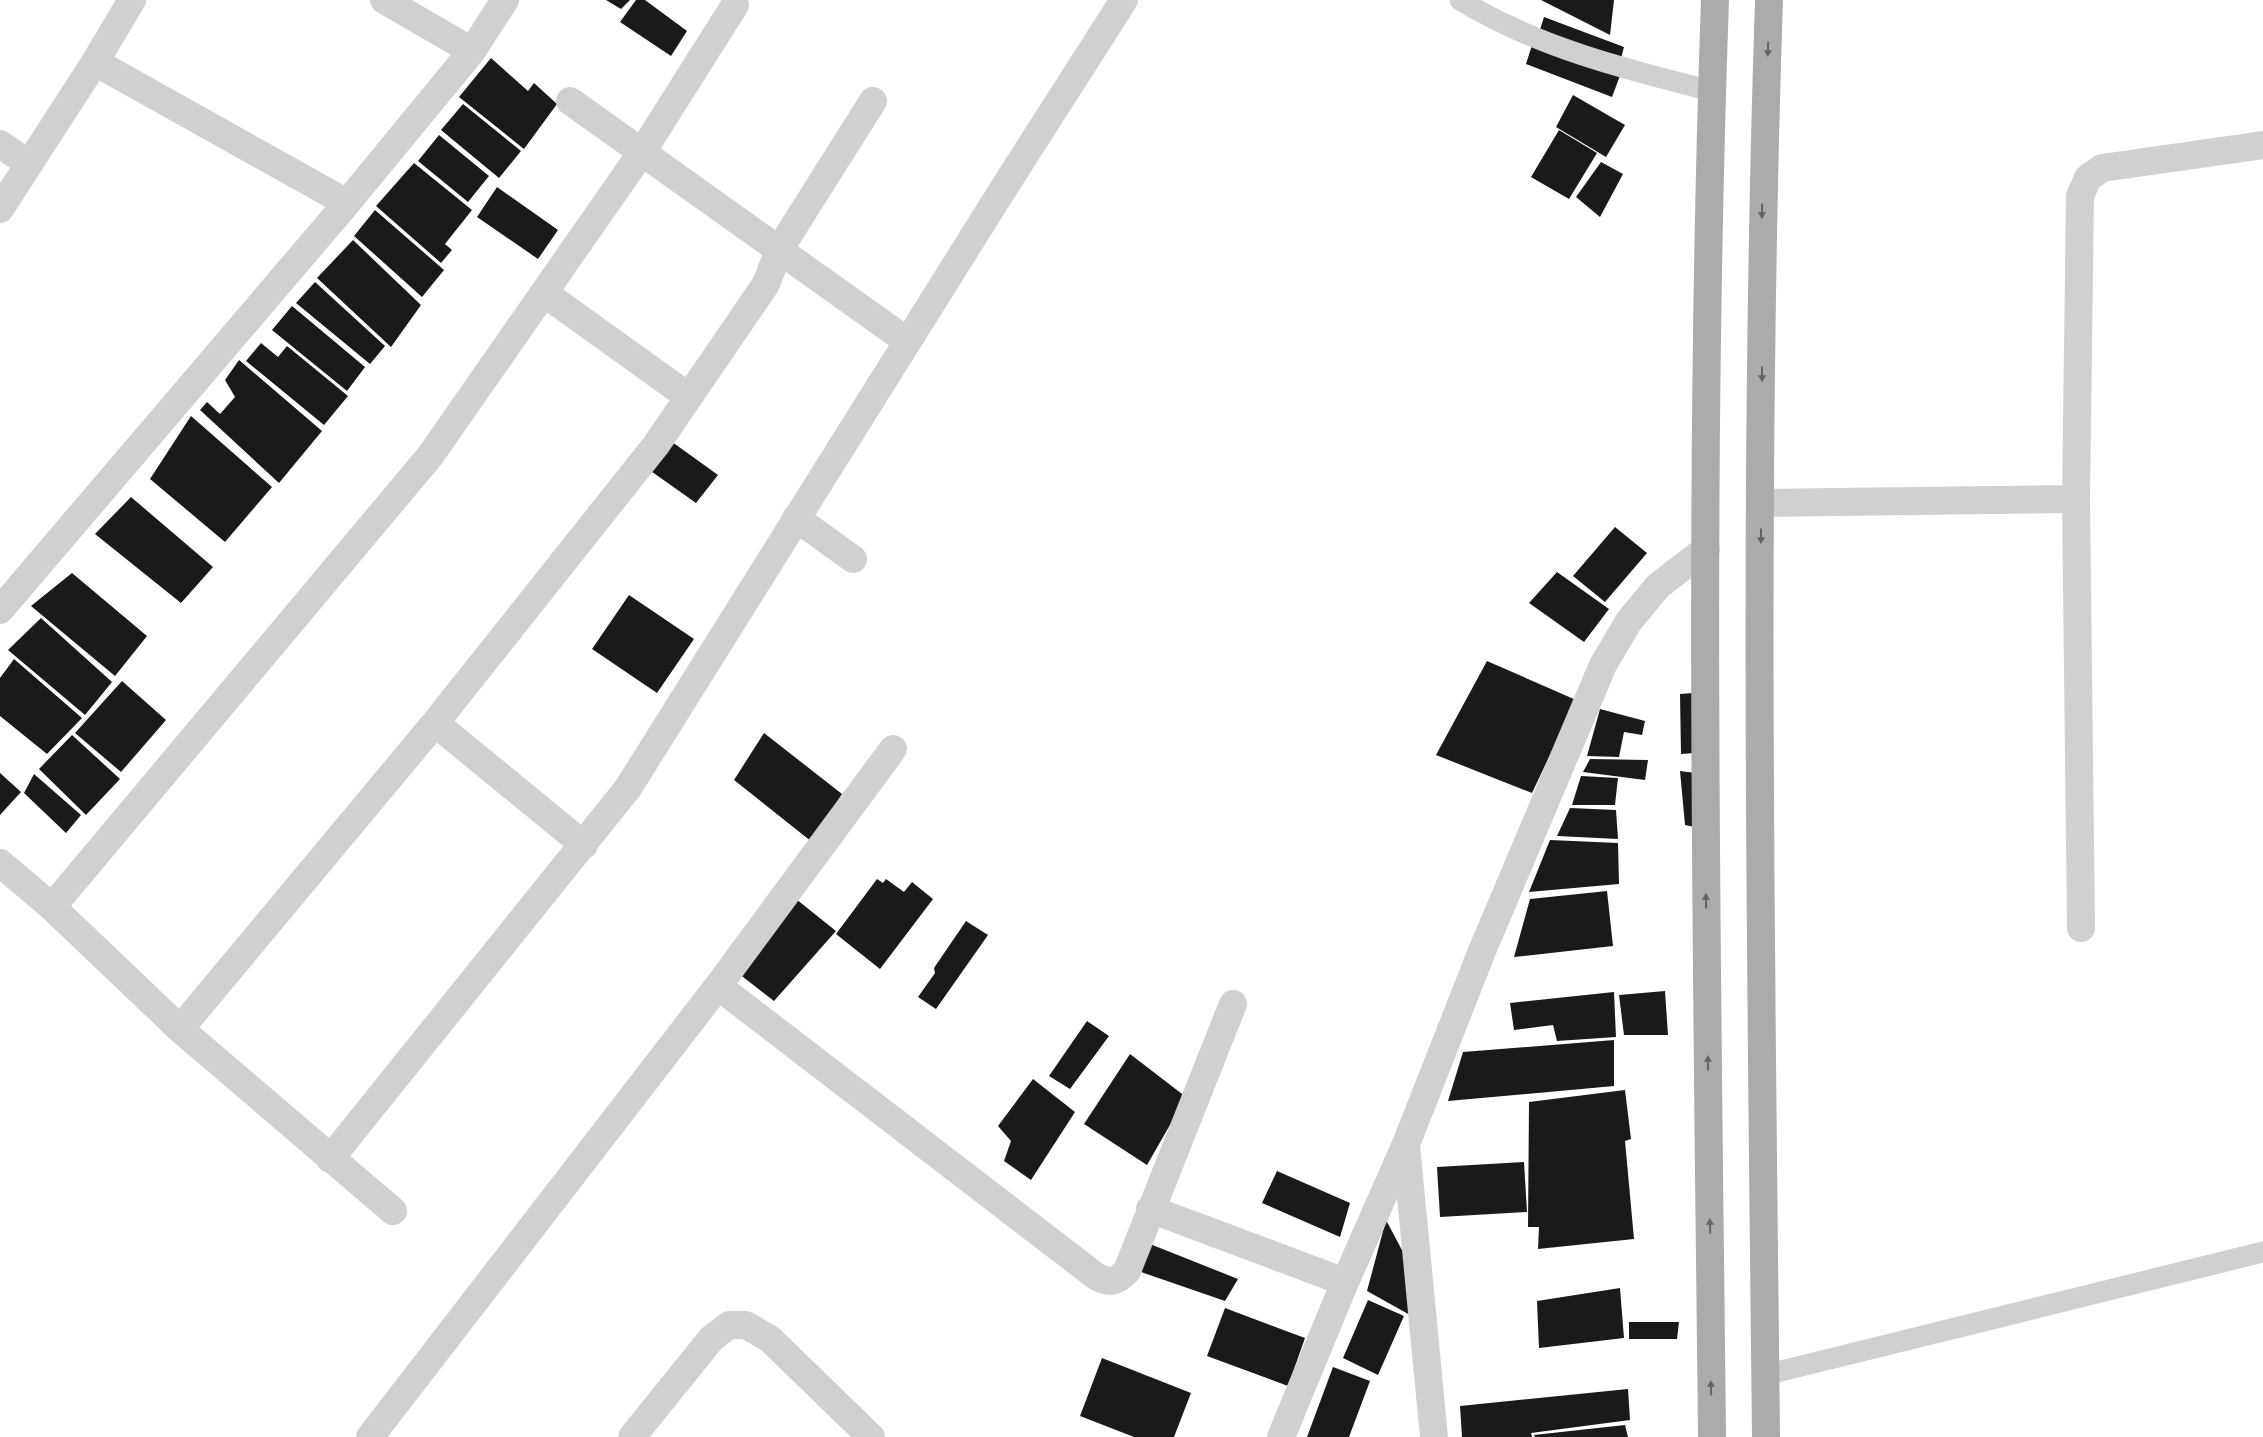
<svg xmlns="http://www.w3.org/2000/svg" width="2263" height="1437" font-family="'Roboto Condensed',sans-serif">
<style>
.building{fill:#1a1a1a}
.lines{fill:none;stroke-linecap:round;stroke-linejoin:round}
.lane{stroke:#d0d0d0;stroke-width:21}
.street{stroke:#d0d0d0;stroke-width:28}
.primary{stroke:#ababab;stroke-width:28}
.oneway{fill:#636363}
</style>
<rect width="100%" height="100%" fill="#fff"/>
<!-- building -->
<path class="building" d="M606 0H630L621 9Z
M636 0H645L687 31 671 56 620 22Z
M1541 0H1614L1610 35Z
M1544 17 1624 47 1619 66 1538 36Z
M1533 42 1621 73 1612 97 1526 64Z
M491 58 528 91 534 83 557 104 524 149 459 97Z
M1573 95 1625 125 1606 157 1556 127Z
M463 104 521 151 499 178 441 130Z
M1559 130 1597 153 1569 199 1531 177Z
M439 135 489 176 468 202 418 161Z
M1601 162 1623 174 1600 217 1576 197Z
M414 163 472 210 445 244 452 250 441 263 376 206Z
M497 187 558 230 538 259 477 217Z
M375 210 444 270 422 297 354 236Z
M353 240 421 305 391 347 317 278Z
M315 282 385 346 370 364 296 303Z
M292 306 365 367 347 391 272 330Z
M261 343 278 357 287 346 348 396 324 425 246 361Z
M239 360 322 431 279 483 200 410 207 402 220 414 235 397 225 380Z
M191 416 272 487 225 542 150 479Z
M668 439 718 475 696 503 648 469Z
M131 497 213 567 181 603 95 534Z
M1615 527 1647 553 1605 602 1573 576Z
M1557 572 1609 609 1584 642 1529 603Z
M72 573 147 636 115 676 31 606Z
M629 595 694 639 657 693 592 649Z
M41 618 112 682 85 715 8 650Z
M14 659 82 718 47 754 0 716V678Z
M1487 661 1576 700 1532 793 1436 755Z
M122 681 166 720 121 772 75 733Z
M1694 693V753L1681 754 1680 694Z
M1600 709 1645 721 1642 735 1624 732 1619 757 1587 756Z
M764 733 842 794 812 842 734 780Z
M72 735 120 779 86 815 39 769Z
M1590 759 1648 760 1645 780 1583 772Z
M1680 771 1696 773 1695 827 1685 825Z
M0 773 21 792 0 815Z
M34 774 81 815 66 833 24 793Z
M1581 776 1618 778 1615 805H1572Z
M1570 808 1616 810 1618 839 1557 836Z
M1550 840 1618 843 1619 884 1529 892Z
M877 879 883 883 886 879 904 892 912 882 933 899 880 969 836 934Z
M1607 891 1613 946 1514 957 1530 899Z
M791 895 836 931 774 1001 734 970Z
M966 921 988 935 936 1009 918 997 935 973 934 968Z
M1665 991 1668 1035H1624L1619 995Z
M1614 992 1616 1037 1557 1041 1553 1025 1514 1030 1510 1003Z
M1087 1021 1109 1036 1070 1089 1049 1076Z
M1614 1040V1086L1448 1101 1463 1052Z
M1130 1054 1186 1097 1147 1165 1084 1124Z
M1033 1079 1075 1112 1031 1180 1004 1161 1011 1141 998 1126Z
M1625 1090 1631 1139 1625 1141 1634 1239 1538 1249 1539 1227H1528L1529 1102Z
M1524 1162 1527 1212 1440 1217 1437 1167Z
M1277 1171 1350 1203 1340 1237 1262 1203Z
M1386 1220 1412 1269 1410 1315 1367 1291Z
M1150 1244 1238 1279 1225 1301 1141 1272Z
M1620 1288 1624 1338 1539 1348 1537 1301Z
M1368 1300 1404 1316 1378 1375 1343 1358Z
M1225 1308 1305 1338 1288 1386 1207 1356Z
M1629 1322H1679L1677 1339H1629Z
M1102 1358 1191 1393 1174 1437H1134L1080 1416Z
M1333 1367 1370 1381 1349 1437H1307Z
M1628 1389 1630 1420 1531 1433 1532 1437H1462L1460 1406Z
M1625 1425 1628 1437H1535L1534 1435Z"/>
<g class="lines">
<!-- lane -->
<path class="lane" d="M1460 0C1537 47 1624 69 1712 91
M1765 1375 2263 1252"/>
<!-- street -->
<path class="street" d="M384 0 472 51
M95 62 347 203
M570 101 907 341
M0 144 29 164
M0 209 95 62 132 0
M544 293 689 397
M1761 503 2076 499
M796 518 853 559
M0 610 347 203 472 51 505 0
M435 723 584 845
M0 863 52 907 180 1029 393 1211
M52 907 430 456 642 152 735 5
M2081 928 2076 499 2080 196 2088 178 2102 168 2263 145
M718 986 1097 1277C1111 1284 1117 1281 1127 1271L1233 1004
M180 1029 435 723 656 445 766 284 779 250 873 101
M1406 1145 1434 1437
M330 1159 628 788 1005 186 1124 0
M1150 1209 1345 1282
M370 1437 718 986 893 749
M632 1437 711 1339 729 1325H746L770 1339 871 1437
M1281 1437 1345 1282 1406 1144 1482 951 1603 665 1629 621 1658 586 1706 549"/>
<!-- primary -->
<path class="primary" d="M1712 1437C1707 958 1698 479 1715 0
M1766 1437C1761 958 1753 479 1769 0"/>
</g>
<!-- one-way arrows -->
<defs><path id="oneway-solid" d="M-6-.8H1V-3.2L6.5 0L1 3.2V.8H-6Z" transform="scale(1.25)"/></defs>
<g class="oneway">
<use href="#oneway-solid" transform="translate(1768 49) rotate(92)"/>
<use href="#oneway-solid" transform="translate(1762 211) rotate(91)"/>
<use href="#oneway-solid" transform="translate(1762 374) rotate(90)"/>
<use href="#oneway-solid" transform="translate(1761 536) rotate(90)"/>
<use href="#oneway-solid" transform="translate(1706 901) rotate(-91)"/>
<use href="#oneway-solid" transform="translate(1708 1063) rotate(-91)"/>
<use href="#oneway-solid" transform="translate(1710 1226) rotate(-91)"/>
<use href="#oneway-solid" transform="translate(1711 1388) rotate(-91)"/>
</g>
</svg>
